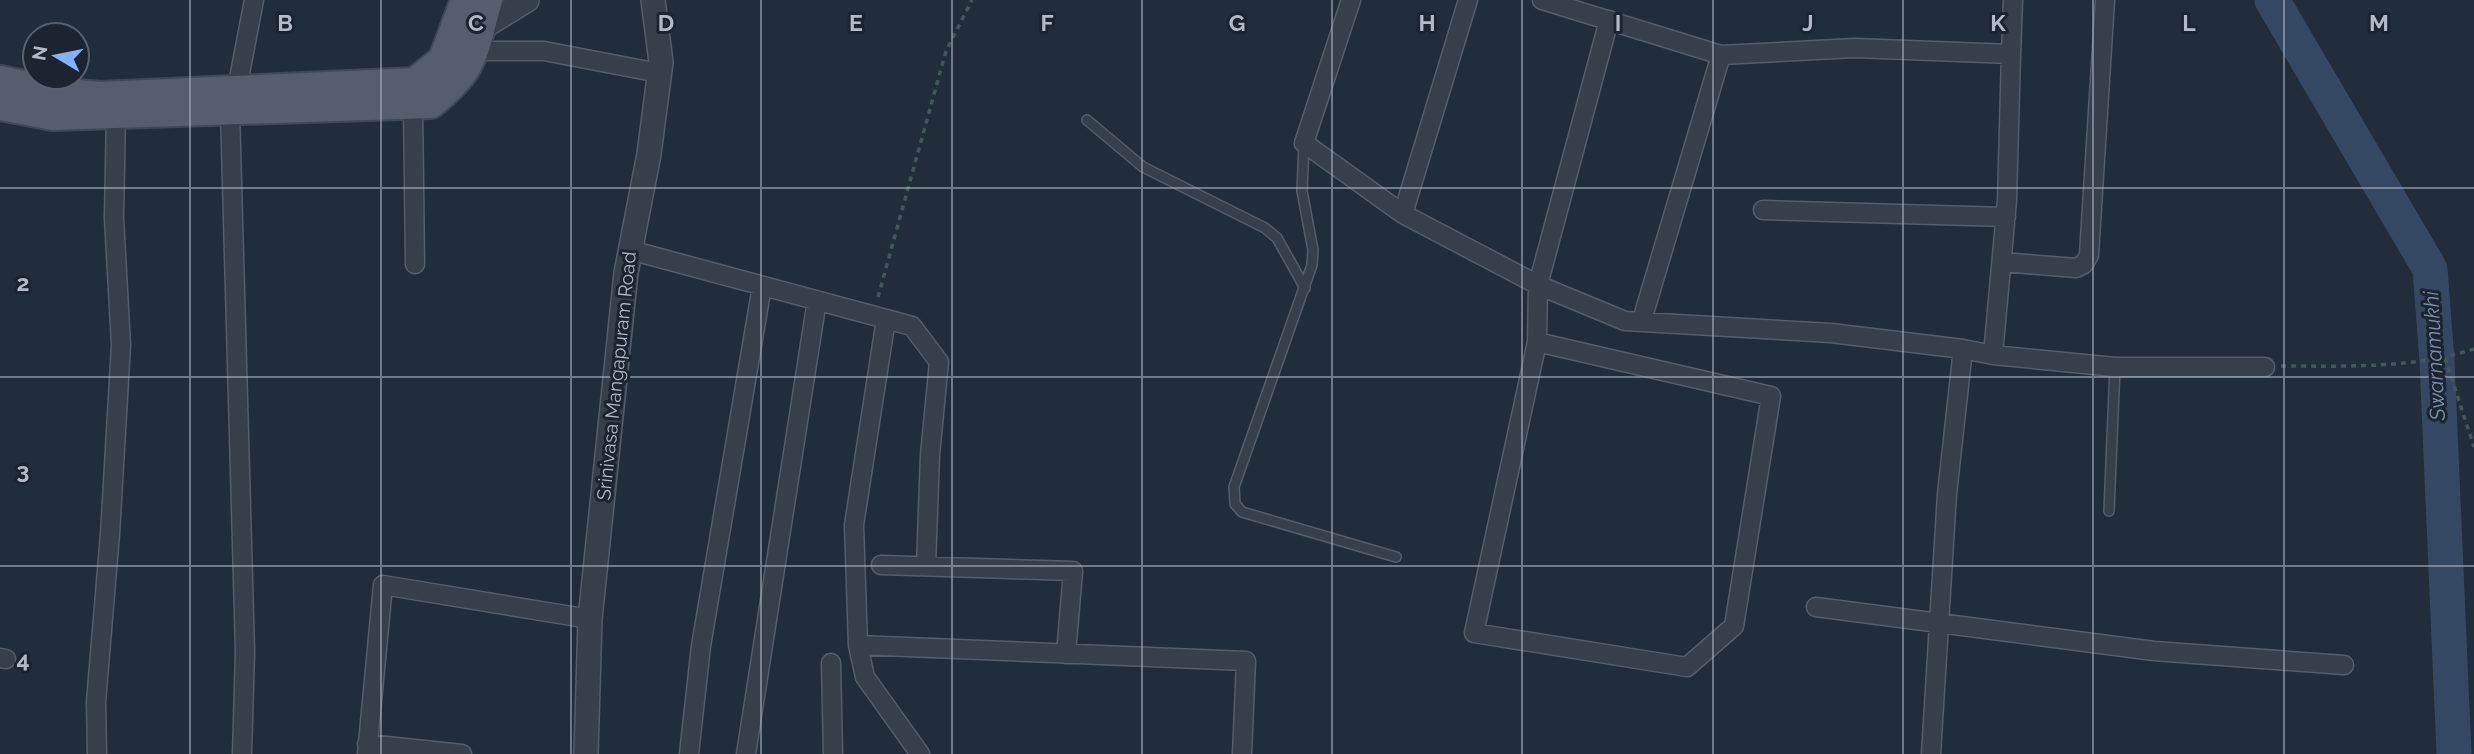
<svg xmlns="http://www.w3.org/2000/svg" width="2474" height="754" font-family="Raleway,sans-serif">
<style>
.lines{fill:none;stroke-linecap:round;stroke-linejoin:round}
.river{stroke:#354863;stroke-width:35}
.service-casing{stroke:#545d6a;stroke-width:12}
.minor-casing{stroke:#545d6a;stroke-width:21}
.tertiary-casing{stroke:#545d6a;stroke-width:26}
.primary-casing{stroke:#3f4855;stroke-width:32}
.path{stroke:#42575a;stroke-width:3.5;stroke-dasharray:5 5;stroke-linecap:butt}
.service{stroke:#363f4c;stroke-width:9}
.minor{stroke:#363f4c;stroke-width:18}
.tertiary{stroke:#363f4c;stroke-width:23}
.primary{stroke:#545e6c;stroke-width:28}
.grid{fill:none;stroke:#b1bac8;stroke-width:2;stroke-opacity:0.55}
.labels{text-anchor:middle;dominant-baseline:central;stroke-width:6;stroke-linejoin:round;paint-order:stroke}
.street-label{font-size:19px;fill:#b1bac8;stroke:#1b2431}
.water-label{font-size:21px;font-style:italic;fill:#7990b0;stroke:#1b2431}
.grid-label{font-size:23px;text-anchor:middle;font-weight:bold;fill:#b1bac8;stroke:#1b2431;stroke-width:6;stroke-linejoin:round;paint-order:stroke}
</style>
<rect width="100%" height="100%" fill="#222d3c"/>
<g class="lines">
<!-- river -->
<path class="river" d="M2272 0 2430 269 2437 361 2454 754"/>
<defs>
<path id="service" d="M1087 120 1143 167 1265 228 1277 238 1305 288
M1304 143 1302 191 1313 250 1312 265 1234 487 1235 504 1242 512 1396 557
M2109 511 2115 367"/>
<path id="minor" d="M1351 0 1304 143 1403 214 1538 285 1625 321 1831 333 1963 349
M1542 0 1721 55 1855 48 2011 54 2013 0
M474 51H544L659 73
M237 89 254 0
M413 105 415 264
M230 111 245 652 242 754
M1763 210 2006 217
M1403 214 1468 0
M630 250 912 326 939 362 930 455 926 566
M2002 262 2076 268 2084 264 2089 255 2105 0
M886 319 854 525 858 645 865 677 920 754
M1642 320 1721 55
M1537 342 1474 633 1687 667 1734 626 1771 396 1537 342 1538 285 1609 20
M1993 355 2115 367H2265
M881 565 1073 571 1066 654
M1816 607 2154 651 2344 665
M858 645 1246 661 1242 754
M0 658 6 659
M831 663 833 754
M367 744 462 754
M97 754 96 702 110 534 121 345 114 218 116 114
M367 754 383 585 590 619
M689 754 701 646 762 286
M746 754 817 300
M1931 754 1947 494 1963 349 1993 355 2007 200 2011 54"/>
<path id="tertiary" d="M480 29 527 0
M586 754 590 619 626 273 649 154 661 62 653 0"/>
<path id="primary" d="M0 80 55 92 100 96 415 82 443 59 465 0
M0 106 53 116 431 104C476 68 473 54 488 0"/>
</defs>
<!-- service casing -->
<use href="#service" class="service-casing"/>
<!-- minor casing -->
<use href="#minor" class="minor-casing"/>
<!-- tertiary casing -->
<use href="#tertiary" class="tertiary-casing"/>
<!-- primary casing -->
<use href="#primary" class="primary-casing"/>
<!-- path -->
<path class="path" d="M878 297 946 51 972 0
M2445 358 2474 447
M2281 366C2347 366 2411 369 2474 349"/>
<!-- service -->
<use href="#service" class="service"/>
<!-- minor -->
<use href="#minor" class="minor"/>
<!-- tertiary -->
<use href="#tertiary" class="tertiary"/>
<!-- primary -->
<use href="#primary" class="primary"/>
</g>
<!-- grid -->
<path class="grid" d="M190 0V754M381 0V754M571 0V754M761 0V754M952 0V754M1142 0V754M1332 0V754M1522 0V754M1713 0V754M1903 0V754M2093 0V754M2284 0V754M0 188H2474M0 377H2474M0 566H2474"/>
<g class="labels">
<!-- street labels -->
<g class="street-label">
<text transform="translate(616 376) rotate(-84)">Srinivasa Mangapuram Road</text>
</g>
<!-- water labels -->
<g class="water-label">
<text transform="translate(2434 356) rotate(-93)">Swarnamukhi</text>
</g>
</g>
<g class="grid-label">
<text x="285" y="31">B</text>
<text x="476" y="31">C</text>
<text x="666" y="31">D</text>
<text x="856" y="31">E</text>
<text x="1047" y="31">F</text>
<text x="1237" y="31">G</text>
<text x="1427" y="31">H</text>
<text x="1618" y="31">I</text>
<text x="1808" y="31">J</text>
<text x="1998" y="31">K</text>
<text x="2189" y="31">L</text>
<text x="2379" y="31">M</text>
<text x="23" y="291">2</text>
<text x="23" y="479">3</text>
<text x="23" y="668">4</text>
</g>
<!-- north arrow -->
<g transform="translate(56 56) rotate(280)"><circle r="33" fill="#1b2431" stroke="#57606d" stroke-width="2"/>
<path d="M0-5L12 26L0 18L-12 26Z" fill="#85b1f9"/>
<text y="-10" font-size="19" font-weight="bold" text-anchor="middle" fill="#b1bac8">N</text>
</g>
</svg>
